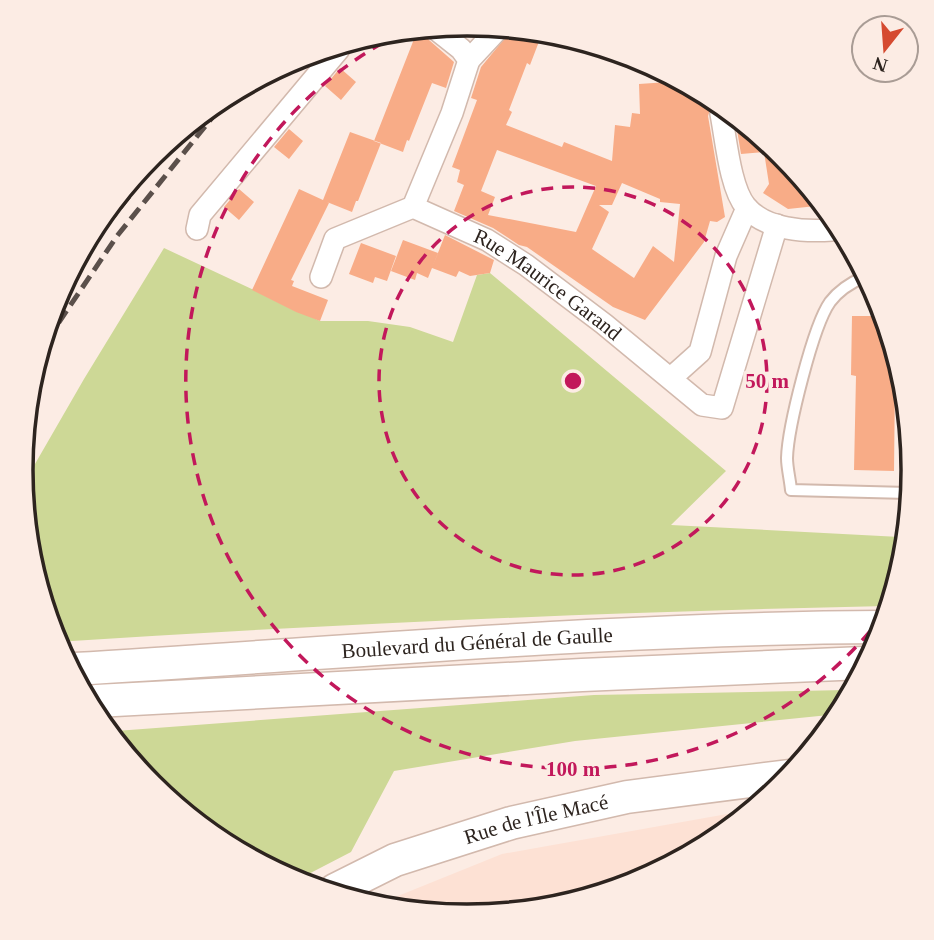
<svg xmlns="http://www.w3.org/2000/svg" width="934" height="940" font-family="Georgia,serif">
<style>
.built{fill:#fde1d4}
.green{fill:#cdd896}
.building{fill:#f8ac87;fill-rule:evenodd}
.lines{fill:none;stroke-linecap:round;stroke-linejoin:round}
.lane-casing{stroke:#d2b9ad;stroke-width:14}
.street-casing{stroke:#d2b9ad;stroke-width:24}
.secondary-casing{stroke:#d2b9ad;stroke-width:35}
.lane{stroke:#fff;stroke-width:10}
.street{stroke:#fff;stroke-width:21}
.secondary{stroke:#fff;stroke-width:32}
.rail{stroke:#5b504b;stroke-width:5;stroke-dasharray:14 7;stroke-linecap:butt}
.ring{fill:none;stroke:#c2185b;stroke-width:3.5;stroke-dasharray:12 9}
.labels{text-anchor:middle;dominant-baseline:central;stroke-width:7;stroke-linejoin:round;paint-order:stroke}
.street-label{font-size:21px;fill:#2d241f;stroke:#fcece4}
.rim{fill:none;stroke:#2d241f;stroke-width:3.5}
.centre{fill:#c2185b;stroke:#fcece4;stroke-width:3.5}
.ring-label{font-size:21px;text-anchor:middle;font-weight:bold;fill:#c2185b;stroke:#fcece4;stroke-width:7;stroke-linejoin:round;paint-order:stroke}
</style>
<rect width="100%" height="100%" fill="#fcece4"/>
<!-- built -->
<path class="built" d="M744 811 637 882 467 916 388 900 502 854Z"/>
<!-- green -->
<path class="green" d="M164 248 320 321H368L410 327 453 342 477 275 490 273 726 471 671 525 900 537 886 606C609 612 332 624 56 642L24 483 84 379Z
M846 690 829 715 575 741 394 771 351 852 295 881 151 785 116 731 594 695Z"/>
<!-- building -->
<path class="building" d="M510 32 540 39 530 65 527 63 509 110 512 112 506 125 562 147 564 142 612 161 615 125 630 127 632 113 640 114 639 84 668 82 669 85 677 84 711 107 708 116 725 217 717 222 710 221 704 242 645 320 613 307 527 247 519 245 493 228 454 211 464 185 457 182 460 170 452 167 477 100 471 98 481 67ZM497 150 596 186 576 232 488 215 495 197 481 191ZM622 183 660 199V202L680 204 674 262 653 246 634 278 592 249 609 212 599 205H612Z
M424 33 429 40 454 62 446 88 432 83 409 141 407 140 403 152 374 141 416 34Z
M340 68 356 82 341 100 325 86Z
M736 124 783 155 816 206 788 209 763 193 769 184 764 152 741 154Z
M289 129 303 141 289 159 274 147Z
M350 132 381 143 358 201H356L352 212 327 202 329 203 291 280 294 281 292 286 328 300 320 321 296 312 252 290 299 189 323 200Z
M239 189 254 202 239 220 224 207Z
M445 235 494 260 490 273 470 276 459 271 456 277 432 268Z
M403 240 438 253 428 278 417 273 415 280 391 271Z
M361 243 396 256 387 281 375 277 373 283 349 274Z
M852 316H882L895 380 894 471 854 470 856 376 851 375Z"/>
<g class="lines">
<defs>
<path id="lane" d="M864 277C850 283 839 290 830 302 813 326 788 427 787 458 787 468 790 479 791 490L908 493"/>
<g id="street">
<path d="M469 60 497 30"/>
<path d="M721 114C726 139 730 188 746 207 766 230 805 232 832 230"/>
<path id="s1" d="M413 207 487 240 526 265 604 324 702 405 722 408 777 225"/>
<path d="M197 229 200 215 339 49"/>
<path d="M321 277 335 239 413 207 452 113 469 60 461 49 437 30"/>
<path d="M671 378 700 352 726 256 747 208"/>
</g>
<g id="secondary">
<path id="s2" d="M74 669C343 653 612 628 882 627"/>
<path d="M96 701 582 675 864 663"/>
<path id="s3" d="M335 890 395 860 511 823 627 797 789 776"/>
</g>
</defs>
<!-- lane casing -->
<use href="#lane" class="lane-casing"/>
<!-- street casing -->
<use href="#street" class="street-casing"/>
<!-- secondary casing -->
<use href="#secondary" class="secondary-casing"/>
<!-- lane -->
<use href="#lane" class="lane"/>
<!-- street -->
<use href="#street" class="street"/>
<!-- secondary -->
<use href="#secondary" class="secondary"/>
<!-- rail -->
<path class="rail" d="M71 275 94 241 173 140
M47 340 117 236 219 109"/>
</g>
<!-- distance rings -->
<g class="ring">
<circle cx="573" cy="381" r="194"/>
<path d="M883 615A388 388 0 1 1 388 40"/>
</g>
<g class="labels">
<!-- street labels -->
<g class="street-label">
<text stroke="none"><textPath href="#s1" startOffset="156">Rue Maurice Garand</textPath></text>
<text stroke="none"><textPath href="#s2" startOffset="404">Boulevard du Général de Gaulle</textPath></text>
<text stroke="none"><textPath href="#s3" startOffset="214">Rue de l'Île Macé</textPath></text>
</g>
</g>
<!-- crop -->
<path d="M0 0H934V940H0ZM33 470a434 434 0 1 1 868 0a434 434 0 1 1-868 0Z" fill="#fcece4" fill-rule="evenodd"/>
<path class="rim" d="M33 470a434 434 0 1 1 868 0a434 434 0 1 1-868 0Z"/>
<circle cx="573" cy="381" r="10" class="centre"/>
<g class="ring-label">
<text x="767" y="388">50 m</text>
<text x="573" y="776">100 m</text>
</g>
<!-- north arrow -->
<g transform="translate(885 49) rotate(197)"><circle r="33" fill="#fcece4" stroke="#a99c95" stroke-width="2"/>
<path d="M0-5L12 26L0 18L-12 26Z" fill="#d54a30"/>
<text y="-10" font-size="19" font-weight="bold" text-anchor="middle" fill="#2d241f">N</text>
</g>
</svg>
